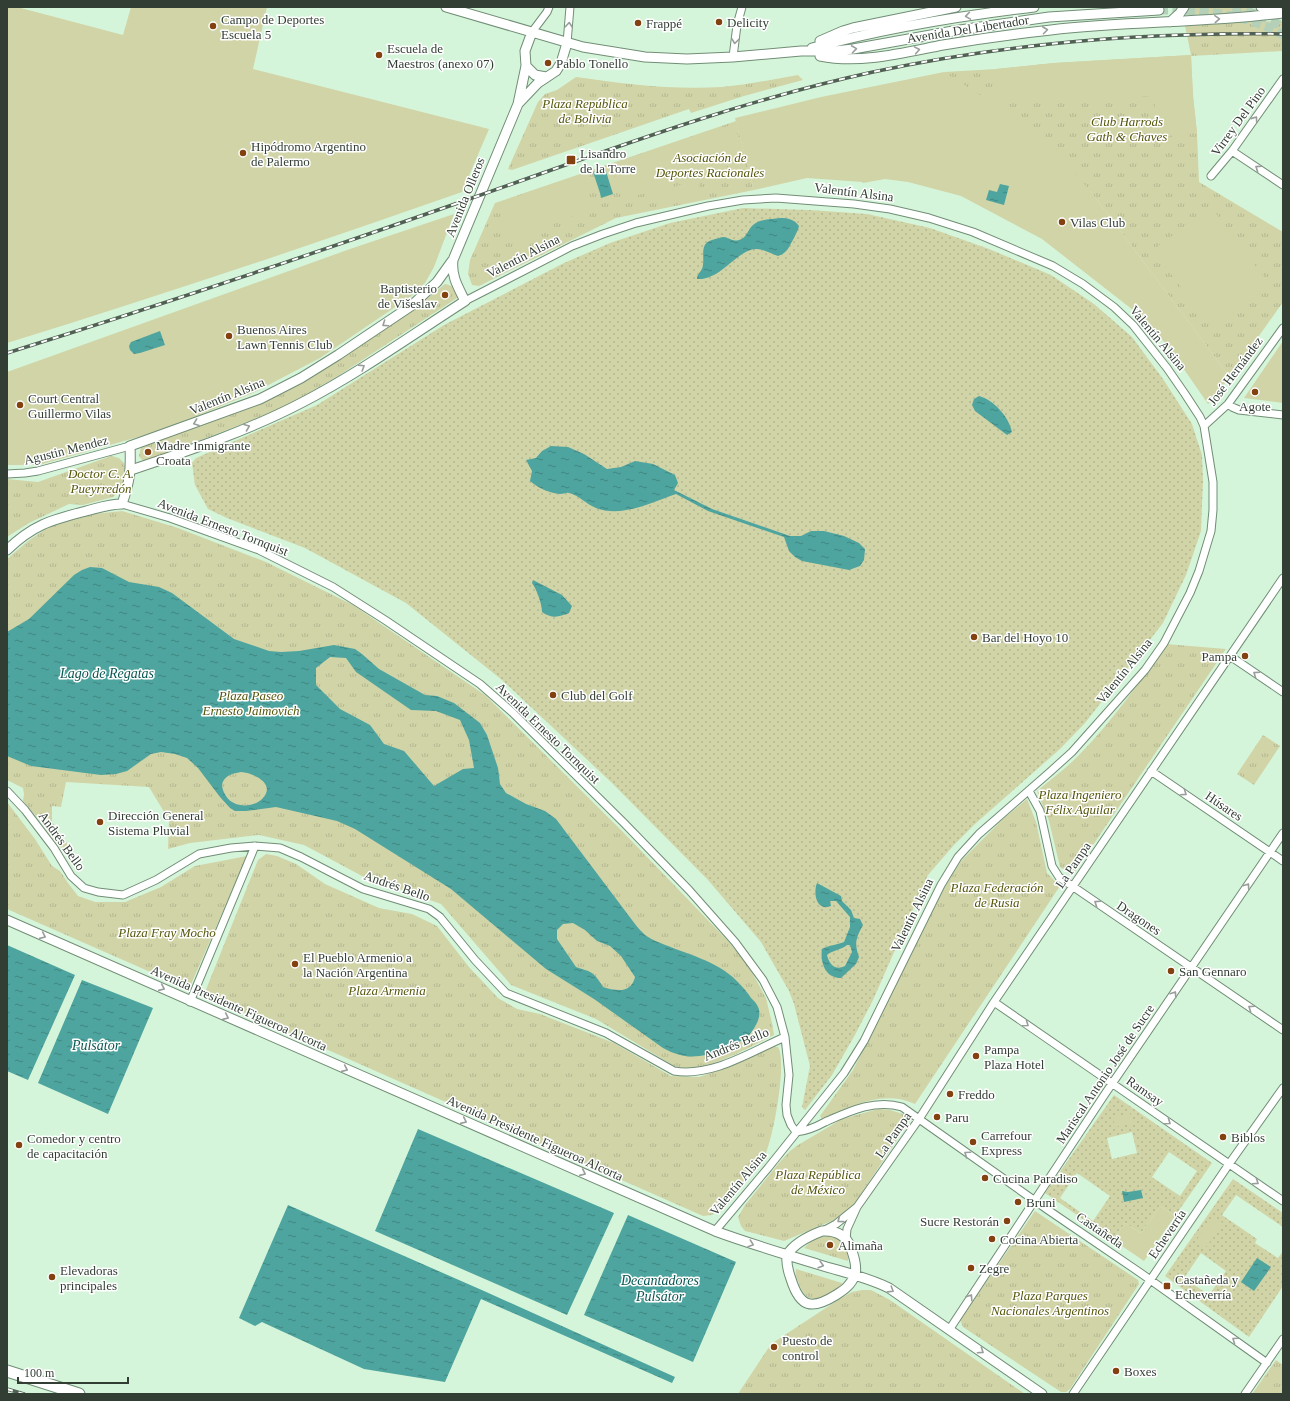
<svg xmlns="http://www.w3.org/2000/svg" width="1290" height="1401" font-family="Georgia,serif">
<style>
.grass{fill:url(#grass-dots);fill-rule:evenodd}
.park{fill:url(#park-tufts)}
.pitch{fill:#d1d4a7}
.water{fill:url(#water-ripples);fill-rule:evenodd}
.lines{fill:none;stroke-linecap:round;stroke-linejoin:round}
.major-tunnel{stroke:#b4d0b9;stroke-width:9;stroke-dasharray:9 4.5;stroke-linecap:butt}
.minor-casing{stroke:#718e76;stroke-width:9}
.major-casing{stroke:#718e76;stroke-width:11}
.highway-casing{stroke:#718e76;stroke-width:13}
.minor{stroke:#fff;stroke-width:7}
.major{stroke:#fff;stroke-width:9}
.highway{stroke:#fff;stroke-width:11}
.rail-casing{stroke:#506053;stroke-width:3.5}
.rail{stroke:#fff;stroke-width:2;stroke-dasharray:6;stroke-linecap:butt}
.oneway{stroke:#989e9a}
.poi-dot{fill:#83410f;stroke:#fff;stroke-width:1.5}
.labels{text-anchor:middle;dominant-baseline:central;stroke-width:3;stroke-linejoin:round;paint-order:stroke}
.poi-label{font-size:13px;fill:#323e34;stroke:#fff;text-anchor:start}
.street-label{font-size:13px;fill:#323e34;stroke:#fff}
.park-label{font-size:13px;font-style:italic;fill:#55560b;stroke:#fff}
.water-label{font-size:14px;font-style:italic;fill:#0a5753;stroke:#fff}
</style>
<defs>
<pattern id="grass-dots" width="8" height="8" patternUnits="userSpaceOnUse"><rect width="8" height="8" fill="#d1d4a7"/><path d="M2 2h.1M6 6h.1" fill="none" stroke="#b4b790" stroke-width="1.8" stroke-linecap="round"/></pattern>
<pattern id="park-tufts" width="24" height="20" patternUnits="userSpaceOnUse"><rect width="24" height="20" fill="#d1d4a7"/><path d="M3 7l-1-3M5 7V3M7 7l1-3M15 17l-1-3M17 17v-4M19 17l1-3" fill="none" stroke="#b4b790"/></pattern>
<pattern id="water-ripples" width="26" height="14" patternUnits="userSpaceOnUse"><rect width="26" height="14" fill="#4ea49e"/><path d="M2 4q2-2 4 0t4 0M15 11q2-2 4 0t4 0" fill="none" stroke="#418782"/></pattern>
</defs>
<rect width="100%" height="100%" fill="#d5f5da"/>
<!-- grass -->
<path class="grass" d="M743 208 810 210 867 214 930 228 989 249 1051 275 1094 304 1132 337 1163 379 1192 424 1202 455 1203 480 1201 531 1186 575 1163 623 1085 723 1060 749 975 824 954 845 928 875 873 1000 856 1033 832 1075 805 1110 802 1107 810 1066 794 1004 789 991 761 942 708 880 611 782 502 680 406 603 305 548 227 518 208 509 195 485 192 463 196 458 317 405 444 325 564 263 610 243 670 223Z
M1114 1095 1212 1163 1175 1216 1160 1206 1141 1233 1125 1223 1113 1240 1045 1193ZM1132 1132 1137 1153 1112 1159 1107 1138ZM1169 1152 1197 1171 1180 1196 1152 1177ZM1077 1173 1110 1196 1093 1221 1060 1198Z
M1233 1179 1283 1213V1227L1236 1195 1222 1215 1257 1239 1255 1243 1278 1258 1283 1251V1286L1249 1337 1165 1276ZM1201 1253 1226 1271 1209 1295 1184 1278Z"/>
<!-- park -->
<path class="park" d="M1190 7H1245L1257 12 1188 15 1187 13Z
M1283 21V51L1191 56 1193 96 1197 133 1199 182 1283 232V302L1230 377 1091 192 944 72 996 69 1054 63 1191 55 1185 26 1236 22Z
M798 75 803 80 744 96 691 113 689 109 512 170 508 169 538 102 545 94 557 90 576 77C624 84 673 90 722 87 748 85 773 79 798 75Z
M736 121 754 190 616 218 479 286 472 285 468 274 470 260 495 203Z
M445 284C452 285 455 288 458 294L457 298 338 376 307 394 270 413 150 460H142L139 456 141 447 255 404 414 309Z
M111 456 119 458 124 463 125 467V475L122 488 113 497 83 505 69 504 29 523 7 537V479L38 482Z
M122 511 178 528 266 562 353 605 485 695 623 832 728 941 749 967 766 998 772 1023 774 1035C747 1048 704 1075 674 1066L596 1019 511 985 441 904 362 876 304 845 259 835 190 843 168 849 169 820 149 787 66 782 61 807 52 806V822L66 841 70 852 58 846 40 821 23 801 24 794 23 788 7 780V559L28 541 52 525 93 514Z
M1166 644 1226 649 1072 876 1060 867 1049 821 1037 791C1050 780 1065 769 1077 757 1111 723 1139 683 1166 644Z
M1263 735 1280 746 1254 785 1237 774Z
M1027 799 1036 822 1047 873 1060 886 915 1104C884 1089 850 1106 822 1119L820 1116 853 1070 946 885 961 861 1003 819Z
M7 802 35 839 52 866 60 871 68 883 78 896 95 902H125L161 887 195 866 247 856 189 989 7 909Z
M266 854 277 856 296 864 325 884 379 908 412 914 437 926 469 967 498 998 517 1009 540 1014 614 1043 671 1076 699 1077 728 1067 748 1059 769 1046 778 1047C788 1061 772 1149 761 1164 757 1170 750 1176 744 1182 733 1193 723 1204 712 1215L703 1216 208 997 205 992 258 860Z
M878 1109 890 1110 903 1114 907 1120 906 1126 853 1206 841 1217 784 1241 745 1231 741 1226 738 1217 745 1205 778 1164 790 1151 798 1145 842 1119Z
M1035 1211 1138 1280 1139 1284 1070 1389 1066 1392H1061L963 1327 960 1320Z
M829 1235C841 1239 849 1247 848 1261L804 1248C812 1240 818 1236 829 1235Z
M796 1269 842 1283C840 1288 835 1291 831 1293 814 1304 804 1300 798 1281 796 1277 795 1274 796 1269Z
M862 1290H871L890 1300 1025 1394H738L771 1344 841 1298 852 1292Z
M1276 1360 1283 1365V1394H1252Z"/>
<!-- pitch -->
<path class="pitch" d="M7 7H17L123 35 131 7H267L253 69 489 129 462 192C311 245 160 296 7 343Z
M1191 55 1193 96 1197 133 1157 137 1154 96 998 104 996 69 1054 63Z
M944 72 1042 135 1091 192 1230 377 1208 404 1170 349 1147 321 1042 239 961 196 908 182 885 179 863 183 862 182 807 178 754 190 735 118 821 97Z
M734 124 746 160 623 200 610 164Z
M582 174 594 207 511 242 497 203Z
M697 180 702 194 665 206 660 191Z
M1211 207 1270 285 1212 328 1153 250Z
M454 214 434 267 425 283 410 297 320 358 255 392 214 409 156 432 39 465H7V372L350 249Z
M1283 341V403L1244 398Z
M1130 1113 1132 1123 1115 1127 1113 1118Z
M1160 1206 1175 1216 1144 1261 1113 1240 1125 1223 1141 1233Z
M1214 1217 1224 1224 1205 1248 1195 1242Z"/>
<!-- water -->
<path class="water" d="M605 168 613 194 601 198 600 193 593 172Z
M1000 184 1009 186 1004 205 986 200 989 190 997 192Z
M780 218C788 218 794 219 799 226 798 231 796 233 794 238 789 246 788 253 778 256 771 254 764 249 757 249 738 248 721 281 697 279 697 274 700 273 702 269 706 258 698 244 712 240 716 239 721 237 724 237 730 238 733 242 739 240 747 238 748 229 753 225 760 219 772 219 780 218Z
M160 331 165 345 140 353 134 354 130 350 129 346 131 342Z
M979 396C994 400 1009 417 1012 432L1007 435 975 411 972 405 974 399Z
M551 446 568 447 584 454 607 469 621 467 635 461 653 464 675 475 678 483 674 490 712 509 790 536H801L811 531H824L844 536 859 543 865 549 864 560 860 566 849 570 802 561 795 557 789 551 784 537 708 511 676 494C652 502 622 518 596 508 586 504 580 496 569 493 566 492 564 494 560 494 549 493 538 488 530 481L532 471 526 460 536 458 542 451Z
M90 567 102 568 129 582 159 587 172 593 234 639 269 651 281 652 299 651 334 645 355 649 362 654 379 669 425 695 437 696 454 703 480 723 487 735 498 768 500 784 506 793 526 804 545 811 556 819 635 924C638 928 642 932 645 935 653 941 664 944 673 948 705 960 728 966 749 995 751 999 755 1001 757 1005 764 1016 754 1029 747 1038 717 1052 695 1066 663 1048L594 999 546 969 451 889 355 829 337 821 276 807 246 811H235L230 808 220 797 198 768 187 758 175 754 161 752 151 754 127 771 116 774 101 775 31 766 7 756V632L29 619 74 575 82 570ZM330 657 346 658 356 672 411 710 436 711 460 720 469 740 474 768 463 769 434 786 404 751 384 744 370 725 340 709 316 685V668ZM241 772C254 773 277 784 262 799 253 808 233 808 226 796 216 781 227 774 241 772ZM573 923 585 930 597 941 610 946 621 956 635 977C631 994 616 991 603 987 594 972 592 972 576 967L557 939V930L563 924Z
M533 580 562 595 572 606 569 613C559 617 552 619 542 612 542 604 537 590 532 583Z
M817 883 841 896 842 901 851 910 854 918 860 919 863 925C856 938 854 943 859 957L856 964 841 978C825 978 820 962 822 949 829 945 837 945 844 942L850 927V917L836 901H830L831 906C816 912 813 893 817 883ZM847 945H850L852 952 845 966C835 971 829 964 827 955 833 950 841 950 847 945Z
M7 945 75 975 28 1080 7 1071Z
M82 980 153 1008 108 1114 38 1083Z
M418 1129 614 1213 567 1315 375 1231Z
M1141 1190 1143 1198 1124 1202 1122 1191 1128 1192Z
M288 1205 484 1291 675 1377 672 1383 481 1299 445 1382 364 1369 264 1323 262 1322 255 1326 239 1318Z
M628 1215 736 1262 693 1362 584 1315Z
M1257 1258 1271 1267 1254 1291 1241 1282Z"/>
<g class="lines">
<!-- major-tunnel -->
<path class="major-tunnel" d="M1233 7 1256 14 1283 26
M1159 10C1202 9 1246 14 1283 35"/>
<defs>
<path id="minor" d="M532 32 547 12 549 7
M567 43 570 7
M733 57 737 25 742 7
M1232 151 1283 185
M1211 176 1232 151 1283 79
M465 301 572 246 603 234 636 223 708 206 743 200 776 198 854 204 890 209 929 218 973 232 1053 266 1083 284 1114 307 1133 325 1167 368 1185 394 1200 417 1204 426 1213 482V510L1211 531 1199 571 1190 593 1164 643 1145 670 1072 752 1051 771 979 834 958 857 941 885 864 1041 844 1073 768 1168 715 1231
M1228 404 1232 407 1239 410 1283 415
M1204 426 1228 404 1283 328
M7 474 25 473 38 471 130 446
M122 504 170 518 259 550 333 587 385 620 480 684 512 712 624 823 689 890 735 942 763 980 777 1007 785 1037 789 1075 786 1105 787 1115 791 1125 796 1132
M1230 656 1283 692
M1151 771 1283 861
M7 791 25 810 54 848 71 876 84 888 98 892 123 895 156 880 199 854 231 848 255 846 280 848 301 857 363 889 429 909 440 917 475 960 506 993 606 1033 674 1071C713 1077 750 1052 785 1037
M1029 791 1040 811 1052 866 1059 877 1283 1030
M190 1002 255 846
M994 1002 1283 1201
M796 1132C807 1131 816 1127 825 1122 850 1111 875 1099 902 1107L1048 1210 1142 1274 1267 1363
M823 1231 836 1224 857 1207
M846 1240 847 1229 857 1207 919 1119 994 1002 1283 578
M949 1330 1105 1094 1283 833
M1073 1394 1229 1164 1283 1088
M1245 1394 1283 1339"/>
<path id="major" d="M446 7 583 47 645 57 687 59 733 57 801 51H835L853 49 953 31 1049 17 1159 10
M1261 7 1279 12
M1170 22 1180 13 1184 7
M820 41 843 31 853 28 956 7
M812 48C884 28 959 16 1034 7
M820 56C861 64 902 53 943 45 978 39 1014 34 1051 30 1128 21 1206 23 1283 13
M526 66 535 75 546 77
M518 104 538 83 556 71 561 63 567 43
M131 470C188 451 250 430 303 402 359 373 412 335 465 301 458 287 451 276 453 260L518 104 526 66 525 51 532 32
M7 550C34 524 52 520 86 511 98 508 109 504 122 504 130 481 131 470 130 446L260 399 301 378 338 355 411 306 437 282 452 261
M7 920 715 1231C750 1244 785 1254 820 1265 843 1272 867 1277 889 1288L1042 1394
M822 1231C836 1230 846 1235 851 1248 854 1257 857 1266 855 1275 851 1285 844 1290 836 1295 812 1310 800 1308 791 1279 788 1271 786 1264 787 1255 794 1243 809 1236 822 1231Z"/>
<path id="highway" d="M7 1371 79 1394"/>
</defs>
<!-- minor casing -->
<use href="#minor" class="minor-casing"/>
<!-- major casing -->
<use href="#major" class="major-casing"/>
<!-- highway casing -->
<use href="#highway" class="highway-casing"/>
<!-- minor -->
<use href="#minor" class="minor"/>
<!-- major -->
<use href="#major" class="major"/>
<!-- highway -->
<use href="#highway" class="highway"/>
<defs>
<path id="rail" d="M7 353C157 306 307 256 455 204 593 156 730 103 873 72 1008 43 1145 32 1283 34
M7 1389 24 1394"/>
</defs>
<!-- rail casing -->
<use href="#rail" class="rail-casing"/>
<!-- rail -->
<use href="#rail" class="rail"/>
</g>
<!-- one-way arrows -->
<defs><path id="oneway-chevron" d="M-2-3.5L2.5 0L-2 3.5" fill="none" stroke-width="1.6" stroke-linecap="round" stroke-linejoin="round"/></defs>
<g class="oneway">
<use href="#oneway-chevron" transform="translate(968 16) rotate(171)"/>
<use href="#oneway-chevron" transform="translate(1217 19) rotate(-3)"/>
<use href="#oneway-chevron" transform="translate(569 25) rotate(-85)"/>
<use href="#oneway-chevron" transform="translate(1045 30) rotate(-7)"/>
<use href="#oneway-chevron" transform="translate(735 41) rotate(97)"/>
<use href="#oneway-chevron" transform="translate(854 49) rotate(-8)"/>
<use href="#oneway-chevron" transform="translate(917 50) rotate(-10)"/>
<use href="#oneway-chevron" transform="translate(1255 119) rotate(-55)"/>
<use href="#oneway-chevron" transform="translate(1258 168) rotate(-146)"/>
<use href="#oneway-chevron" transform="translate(385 324) rotate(146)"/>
<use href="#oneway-chevron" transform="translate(362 367) rotate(-32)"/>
<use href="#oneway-chevron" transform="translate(196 423) rotate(160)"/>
<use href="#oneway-chevron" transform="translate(247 427) rotate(-21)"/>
<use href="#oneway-chevron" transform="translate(1256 674) rotate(-146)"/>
<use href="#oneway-chevron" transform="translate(1184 793) rotate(34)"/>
<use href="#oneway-chevron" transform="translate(1247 886) rotate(-56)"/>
<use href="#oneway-chevron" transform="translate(1097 903) rotate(-146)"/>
<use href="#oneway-chevron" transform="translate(43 936) rotate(24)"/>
<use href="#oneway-chevron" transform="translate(162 988) rotate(24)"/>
<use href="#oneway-chevron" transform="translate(1174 994) rotate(-56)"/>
<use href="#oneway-chevron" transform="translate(1251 1008) rotate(-146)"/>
<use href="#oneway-chevron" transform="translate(226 1017) rotate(24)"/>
<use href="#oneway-chevron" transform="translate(1026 1024) rotate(35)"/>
<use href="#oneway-chevron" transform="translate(345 1069) rotate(24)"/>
<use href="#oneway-chevron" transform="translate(464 1121) rotate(24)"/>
<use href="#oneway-chevron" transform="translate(1168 1122) rotate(35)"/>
<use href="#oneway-chevron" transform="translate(967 1154) rotate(-145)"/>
<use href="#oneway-chevron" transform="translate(583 1173) rotate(24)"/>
<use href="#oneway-chevron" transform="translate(1256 1182) rotate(34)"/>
<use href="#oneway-chevron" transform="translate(840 1220) rotate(143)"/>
<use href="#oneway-chevron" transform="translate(751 1244) rotate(19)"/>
<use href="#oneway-chevron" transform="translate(821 1265) rotate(16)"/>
<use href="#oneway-chevron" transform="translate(891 1290) rotate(32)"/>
<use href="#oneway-chevron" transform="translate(970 1297) rotate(-57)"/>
<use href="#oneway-chevron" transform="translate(1235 1340) rotate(-145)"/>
<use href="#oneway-chevron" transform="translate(981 1351) rotate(34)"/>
</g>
<!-- markers -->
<g class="poi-dot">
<circle cx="719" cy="22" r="4"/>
<circle cx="638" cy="23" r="4"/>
<circle cx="213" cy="26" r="4"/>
<circle cx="379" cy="55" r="4"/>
<circle cx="548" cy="63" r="4"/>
<circle cx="243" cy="153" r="4"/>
<rect x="566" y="155" width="10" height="10" rx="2"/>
<circle cx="1062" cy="222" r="4"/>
<circle cx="445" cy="295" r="4"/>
<circle cx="229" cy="336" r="4"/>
<circle cx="1255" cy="392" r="4"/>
<circle cx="20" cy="405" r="4"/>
<circle cx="148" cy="452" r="4"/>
<circle cx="974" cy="637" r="4"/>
<circle cx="1245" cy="656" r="4"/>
<circle cx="553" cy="695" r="4"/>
<circle cx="100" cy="822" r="4"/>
<circle cx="295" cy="964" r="4"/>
<circle cx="1171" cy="971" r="4"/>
<circle cx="976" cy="1056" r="4"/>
<circle cx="950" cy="1094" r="4"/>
<circle cx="937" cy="1117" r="4"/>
<circle cx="1223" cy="1137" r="4"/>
<circle cx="973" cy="1142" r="4"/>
<circle cx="19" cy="1145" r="4"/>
<circle cx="985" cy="1178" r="4"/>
<circle cx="1018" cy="1202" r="4"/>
<circle cx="1007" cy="1221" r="4"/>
<circle cx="992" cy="1239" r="4"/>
<circle cx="830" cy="1245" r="4"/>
<circle cx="971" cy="1268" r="4"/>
<circle cx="52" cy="1277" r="4"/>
<rect x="1163" y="1282" width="8" height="8" rx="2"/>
<circle cx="774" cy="1347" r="4"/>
<circle cx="1116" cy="1371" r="4"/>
</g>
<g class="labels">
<!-- poi labels -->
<g class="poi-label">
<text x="221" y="19">Campo de Deportes<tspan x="221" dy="15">Escuela 5</tspan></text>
<text x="727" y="22">Delicity</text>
<text x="646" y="23">Frappé</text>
<text x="387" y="48">Escuela de<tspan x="387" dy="15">Maestros (anexo 07)</tspan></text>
<text x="556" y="63">Pablo Tonello</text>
<text x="251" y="146">Hipódromo Argentino<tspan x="251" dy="15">de Palermo</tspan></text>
<text x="580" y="153">Lisandro<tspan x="580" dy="15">de la Torre</tspan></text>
<text x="1070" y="222">Vilas Club</text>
<text x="437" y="288" text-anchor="end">Baptisterio<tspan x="437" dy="15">de Višeslav</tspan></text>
<text x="237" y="329">Buenos Aires<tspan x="237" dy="15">Lawn Tennis Club</tspan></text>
<text x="28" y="398">Court Central<tspan x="28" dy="15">Guillermo Vilas</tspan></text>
<text x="1255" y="406" text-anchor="middle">Agote</text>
<text x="156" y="445">Madre Inmigrante<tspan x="156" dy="15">Croata</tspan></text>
<text x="982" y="637">Bar del Hoyo 10</text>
<text x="1237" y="656" text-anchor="end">Pampa</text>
<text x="561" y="695">Club del Golf</text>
<text x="108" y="815">Dirección General<tspan x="108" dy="15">Sistema Pluvial</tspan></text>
<text x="303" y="957">El Pueblo Armenio a<tspan x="303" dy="15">la Nación Argentina</tspan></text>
<text x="1179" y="971">San Gennaro</text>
<text x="984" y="1049">Pampa<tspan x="984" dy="15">Plaza Hotel</tspan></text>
<text x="958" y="1094">Freddo</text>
<text x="945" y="1117">Paru</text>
<text x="981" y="1135">Carrefour<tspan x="981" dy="15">Express</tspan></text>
<text x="1231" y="1137">Biblos</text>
<text x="27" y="1138">Comedor y centro<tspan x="27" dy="15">de capacitación</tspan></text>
<text x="993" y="1178">Cucina Paradiso</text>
<text x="1026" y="1202">Bruni</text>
<text x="999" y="1221" text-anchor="end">Sucre Restorán</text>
<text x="1000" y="1239">Cocina Abierta</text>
<text x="838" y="1245">Alimaña</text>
<text x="979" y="1268">Zegre</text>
<text x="60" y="1270">Elevadoras<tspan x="60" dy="15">principales</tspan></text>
<text x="1175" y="1279">Castañeda y<tspan x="1175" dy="15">Echeverría</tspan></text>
<text x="782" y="1340">Puesto de<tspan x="782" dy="15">control</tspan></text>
<text x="1124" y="1371">Boxes</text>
</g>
<!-- street labels -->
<g class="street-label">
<text transform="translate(968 29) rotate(-9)">Avenida Del Libertador</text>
<text transform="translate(1238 121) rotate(-54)">Virrey Del Pino</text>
<text transform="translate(854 192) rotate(7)">Valentín Alsina</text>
<text transform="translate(465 197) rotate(-68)">Avenida Olleros</text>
<text transform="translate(523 256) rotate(-27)">Valentín Alsina</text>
<text transform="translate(1158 338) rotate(50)">Valentín Alsina</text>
<text transform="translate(1235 371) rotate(-53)">José Hernández</text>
<text transform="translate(227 396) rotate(-22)">Valentín Alsina</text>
<text transform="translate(66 450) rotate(-14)">Agustin Mendez</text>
<text transform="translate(223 527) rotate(21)">Avenida Ernesto Tornquist</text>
<text transform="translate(1124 671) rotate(-51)">Valentín Alsina</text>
<text transform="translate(548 733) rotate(44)">Avenida Ernesto Tornquist</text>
<text transform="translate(1224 806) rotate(34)">Húsares</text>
<text transform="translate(62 841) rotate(54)">Andrés Bello</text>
<text transform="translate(1073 865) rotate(-56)">La Pampa</text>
<text transform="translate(397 886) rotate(19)">Andrés Bello</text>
<text transform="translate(912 915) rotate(-64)">Valentín Alsina</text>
<text transform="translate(1139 918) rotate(34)">Dragones</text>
<text transform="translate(239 1008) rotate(24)">Avenida Presidente Figueroa Alcorta</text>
<text transform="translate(736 1044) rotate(-22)">Andrés Bello</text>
<text transform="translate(1105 1074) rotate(-56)">Mariscal Antonio José de Sucre</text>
<text transform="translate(1145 1091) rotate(35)">Ramsay</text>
<text transform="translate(893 1135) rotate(-55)">La Pampa</text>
<text transform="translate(535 1138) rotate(24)">Avenida Presidente Figueroa Alcorta</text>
<text transform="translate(738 1183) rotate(-50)">Valentín Alsina</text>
<text transform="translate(1100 1230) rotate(34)">Castañeda</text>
<text transform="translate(1167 1234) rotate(-56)">Echeverría</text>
</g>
<!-- park labels -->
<g class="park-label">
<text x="585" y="103">Plaza República<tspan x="585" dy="15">de Bolivia</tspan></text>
<text x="1127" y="121">Club Harrods<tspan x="1127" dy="15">Gath &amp; Chaves</tspan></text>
<text x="710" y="157">Asociación de<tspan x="710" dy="15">Deportes Racionales</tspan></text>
<text x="101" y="473">Doctor C. A.<tspan x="101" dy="15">Pueyrredón</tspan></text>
<text x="251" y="695">Plaza Paseo<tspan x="251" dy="15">Ernesto Jaimovich</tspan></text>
<text x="1080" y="794">Plaza Ingeniero<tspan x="1080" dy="15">Félix Aguilar</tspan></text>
<text x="997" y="887">Plaza Federación<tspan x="997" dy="15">de Rusia</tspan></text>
<text x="167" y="932">Plaza Fray Mocho</text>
<text x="387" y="990">Plaza Armenia</text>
<text x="818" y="1174">Plaza República<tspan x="818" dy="15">de México</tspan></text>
<text x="1050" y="1295">Plaza Parques<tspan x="1050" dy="15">Nacionales Argentinos</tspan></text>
</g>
<!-- water labels -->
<g class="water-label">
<text x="107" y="673">Lago de Regatas</text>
<text x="96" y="1045">Pulsátor</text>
<text x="660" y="1280">Decantadores<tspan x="660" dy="16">Pulsátor</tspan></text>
</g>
</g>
<!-- border -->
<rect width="1290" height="1401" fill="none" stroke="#323e34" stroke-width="16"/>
<!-- scale -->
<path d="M18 1377v6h110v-6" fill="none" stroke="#323e34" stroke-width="2"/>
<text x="24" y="1377" font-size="12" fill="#323e34" stroke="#ffffff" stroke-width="3" paint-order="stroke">100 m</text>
</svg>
